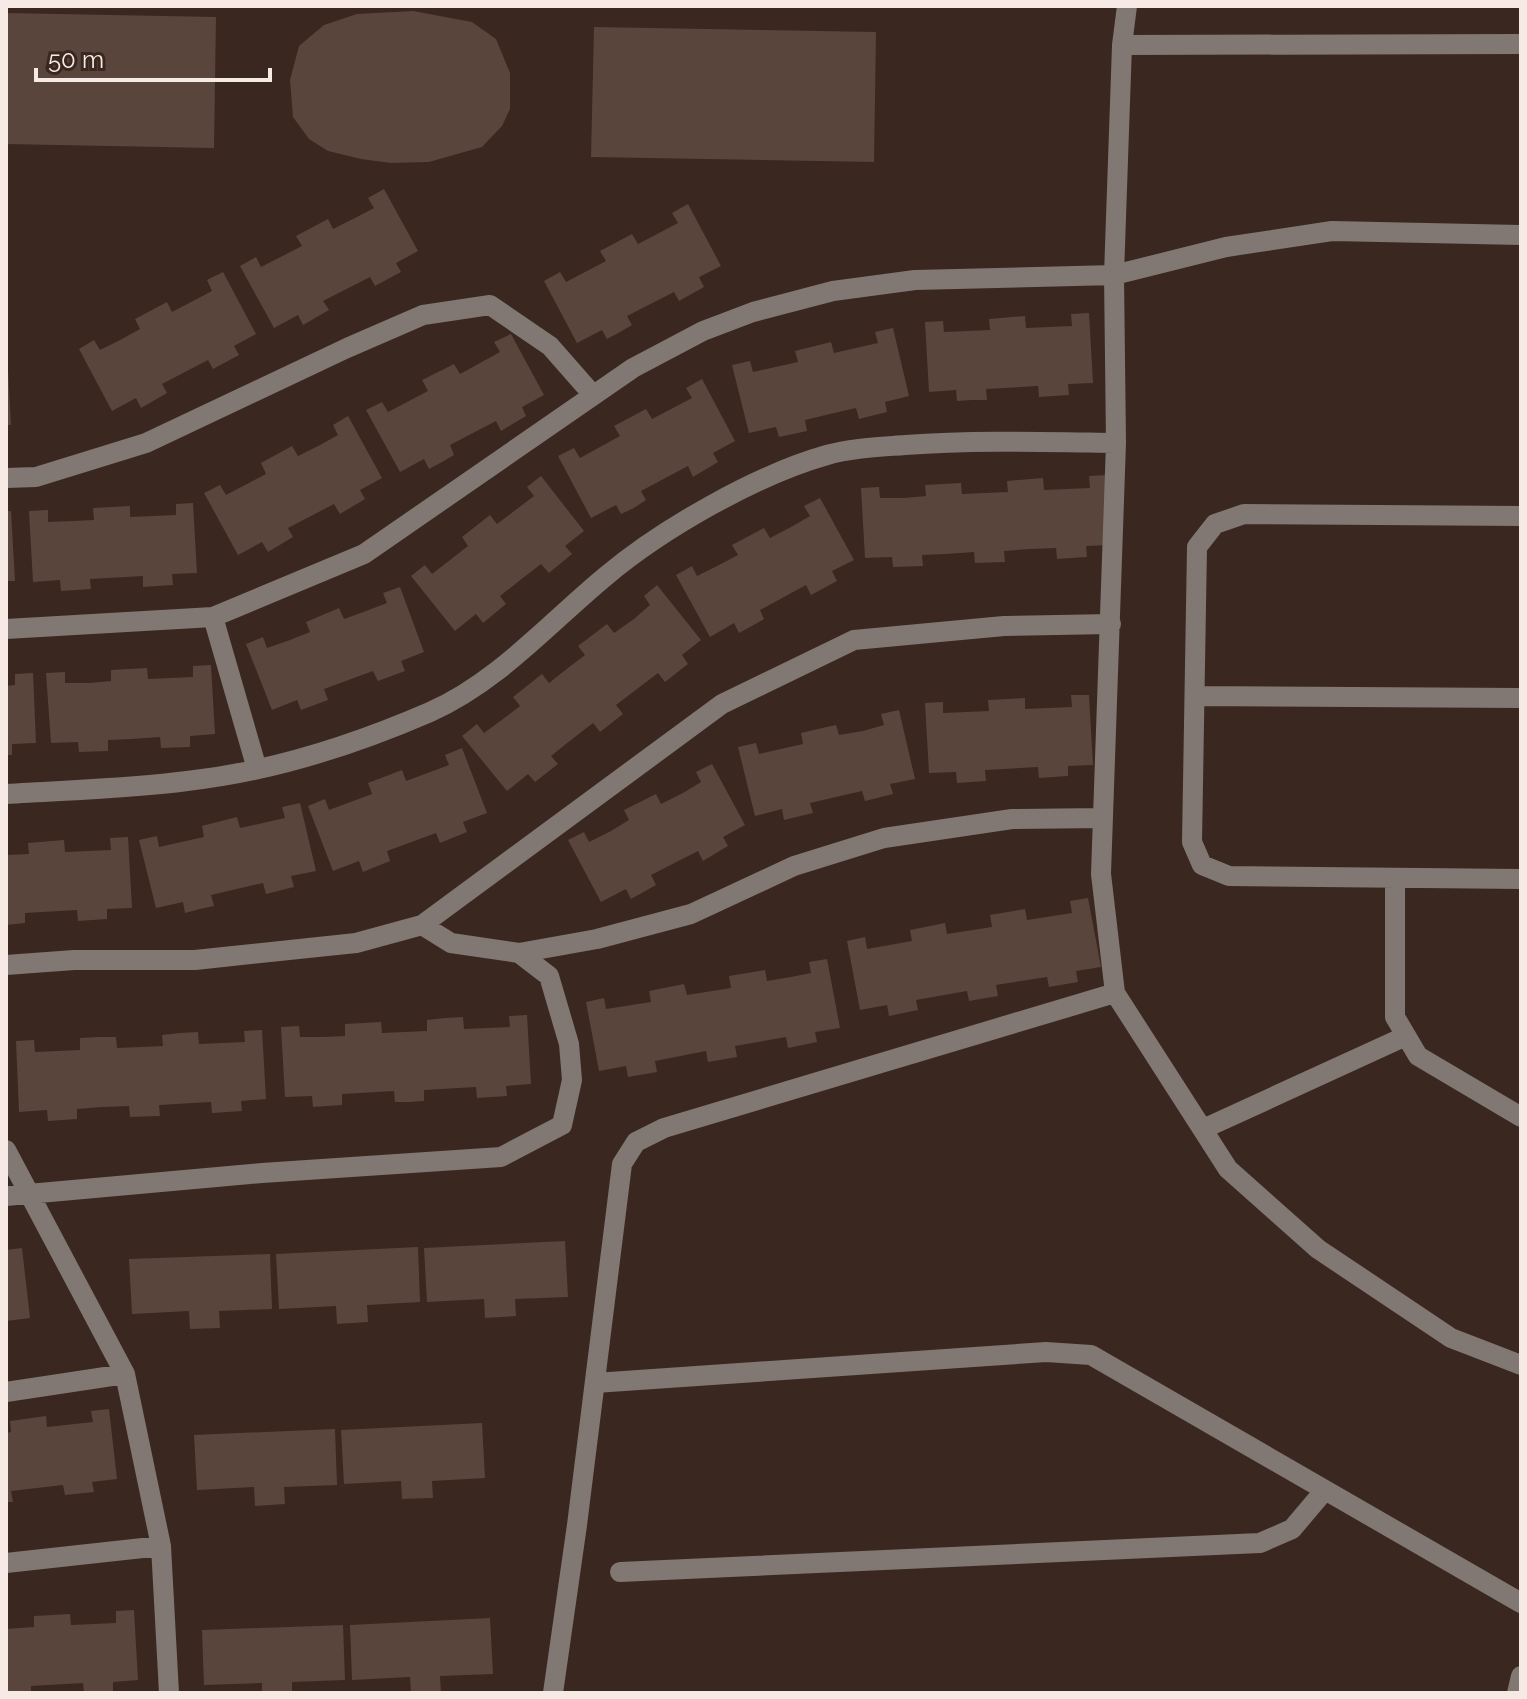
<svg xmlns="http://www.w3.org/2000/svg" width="1527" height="1699" font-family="Raleway,sans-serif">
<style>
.building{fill:#59453c}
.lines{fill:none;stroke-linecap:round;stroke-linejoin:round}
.minor{stroke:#817773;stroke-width:20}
</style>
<rect width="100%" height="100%" fill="#3a271f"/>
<!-- building -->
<path class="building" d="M413 11 472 22 496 39 510 73V109L502 126 482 147 429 162 391 163 361 159 328 151 309 139 293 117 290 80 299 46 324 25 357 14Z
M6 13 216 17 214 148 6 144Z
M594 27 876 32 874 162 591 157Z
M384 189 418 251 396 263 401 272 375 286 370 277 323 301 329 310 303 325 298 315 274 328 240 266 256 257 261 267 302 246 296 236 328 219 333 229 355 218 374 208 368 198Z
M688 204 721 266 699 277 704 287 679 301 674 292 627 316 632 325 620 332 607 339 602 330 577 343 544 281 560 272 566 282 587 271 606 261 600 251 632 234 638 244 659 233 678 223 672 213Z
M223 272 256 334 234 346 239 355 213 369 208 360 162 384 167 393 141 408 136 398 112 411 79 349 94 340 100 350 122 339 140 329 135 319 167 302 172 312 212 291 207 280Z
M1089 313 1093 383 1068 384 1069 395 1039 397 1038 386 986 389 987 400H972L957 401 956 390 929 392 925 322 943 321 944 332 968 331 990 330 989 319 1025 316 1026 328 1072 326 1071 314Z
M893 328 909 396 885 402 887 412 859 419 856 408 830 414 805 420 807 431 779 437 776 427 749 433 732 365 750 361 753 372 798 362 795 351 831 342 834 353 878 343 875 332Z
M511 334 544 395 522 407 526 416 501 431 496 421 450 445 454 455 442 462 429 469 424 459 400 472 366 410 382 402 388 412 409 401 428 391 422 380 454 364 460 374 500 352 494 342Z
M6 369H8L11 425H6Z
M702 379 735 441 713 453 718 462 693 477 688 466 641 491 646 500 634 508 621 514 616 505 591 518 558 456 574 448 580 458 620 436 614 426 646 409 652 419 673 408 692 398 686 388Z
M348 416 382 478 360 490 365 499 340 514 334 504 288 528 293 537 268 552 262 542 238 555 204 493 220 485 226 495 266 474 261 463 292 446 298 456 320 445 338 435 333 425Z
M1107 475 1111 545 1086 546 1087 557 1057 559 1056 548 1030 549 1004 551 1005 562 975 563 974 552 946 554 922 555 923 566 893 567 892 557 865 558 861 488 879 487 880 498H904L926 496 925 485 961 483 962 494 1008 492 1007 481 1043 478 1044 490 1090 488 1089 476Z
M541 476 584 531 565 546 572 554 549 573 541 564 519 581 500 596 506 604 483 623 476 614 455 631 411 576 425 565 432 574 468 546 462 537 490 515 497 524 534 496 527 487Z
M820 498 854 560 832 571 837 581 811 595 806 585 760 610 764 619 752 626 739 633 734 623 710 637 676 575 692 566 697 576 719 565 738 555 732 545 764 528 770 538 791 527 810 516 804 506Z
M193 503 197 573 172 574 173 585 143 587V576L90 579 91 589 61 591 60 580 33 582 29 511 48 510V522L73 521 94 520 93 508 130 506V517L176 515V504Z
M6 511H11L15 581H6Z
M657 585 701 640 682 655 688 664 665 682 658 673 616 705 623 714 600 732 593 723 571 740 551 756 558 764 535 782 528 774 507 791 462 736 477 724 484 733 503 719 520 706 513 697 542 674 549 683 568 668 585 655 578 646 607 624 614 633 634 619 650 605 644 596Z
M400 587 424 652 401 661 405 671 378 681 373 671 324 689 328 700 301 710 297 700 272 710 246 644 263 637 267 648 290 640 310 632 306 622 339 608 344 619 366 611 387 603 383 593Z
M211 665 215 734 190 736V747L161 748 160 737 131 739 108 740V751L79 752 78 742 51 743 46 673 65 672V683H90L111 681V670L147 668 148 679 193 677V666Z
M33 673 36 743 12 744V755H6V686L15 685V674Z
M1071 695H1089L1093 765 1068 766V776L1039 778 1038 767 985 770 986 781 957 783 956 772 929 773 925 703 943 702V713L989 711 988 700 1025 698V709L1072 707Z
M899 710 915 779 890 784 893 794 865 801 862 791 810 803 813 813 784 820 782 809 755 816 738 747 756 743 759 754 803 744 801 733 818 729 836 725 839 735 863 731 884 725 881 714Z
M462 748 487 813 463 822 467 832 440 843 436 833 387 851 390 861 363 872 359 861 333 871 308 806 325 799 329 810 372 794 368 783 402 770 406 781 449 765 445 755Z
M712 764 745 825 723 837 728 846 703 861 698 851 651 875 656 885 631 899 626 889 601 902 568 840 584 832 589 842 611 831 629 820 624 810 656 794 661 804 683 793 701 782 696 772Z
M300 803 316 871 291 876 294 887 266 894 263 883 211 895 214 906 200 909 185 913 183 902 156 908 139 840 157 836 159 847 204 837 202 826 237 817 240 828 285 818 282 807Z
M128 837 132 908 107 909V919L78 921 77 910 25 913V923L6 925V855L29 854 28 843 64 840 65 852 111 850 110 838Z
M1088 898 1101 967 1076 971 1078 982 1049 987 1047 977 996 985 998 996 969 1001 967 991 916 1000 918 1010 889 1016 887 1005 860 1010 847 941 865 937 867 949 912 941 910 930 945 923 947 934 992 927 990 915 1025 909 1027 920 1072 913 1070 901Z
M827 959 840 1028 815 1032 817 1042 788 1048 786 1037 735 1046 737 1057 708 1062 706 1051 655 1061 657 1072 628 1077 626 1066 599 1071 586 1002 604 998 606 1009 651 1002 649 991 684 984 687 995 731 988 729 976 765 970 767 981 791 977 811 973 809 962Z
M527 1015 531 1084 506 1086 507 1096 477 1098 476 1087 424 1090V1101L409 1102H395L394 1091 342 1094V1105L313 1107 312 1096 285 1097 281 1027 299 1026 300 1037H324L345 1036V1024L381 1022 382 1033 427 1031V1020L445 1018 463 1017 464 1029 510 1027 509 1016Z
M262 1030 266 1099 241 1101 242 1111 212 1113 211 1102 159 1105 160 1116 130 1117 129 1106 102 1107 77 1109V1119L48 1121 47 1110 19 1112 16 1041 34 1040 35 1052 80 1050V1038L98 1037H116L117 1048 141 1047 163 1046 162 1035 180 1033 198 1032 199 1044 245 1042 244 1031Z
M565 1241 568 1297 515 1299 516 1316 485 1318 484 1299 427 1302 424 1248Z
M418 1247 420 1302 367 1305 368 1322 337 1324 336 1306 279 1309 276 1254Z
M22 1248 30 1318 6 1321V1250Z
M270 1254 272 1309 219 1311 220 1328 190 1329 189 1311 132 1314 129 1259Z
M109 1409 117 1479 92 1482 94 1492 65 1495 63 1485 11 1491 13 1502H6V1433L11 1432 10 1421 46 1416 47 1427 93 1422 91 1411Z
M482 1423 485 1478 432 1481 433 1498 402 1499 401 1481 344 1484 341 1430Z
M335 1429 337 1485 284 1487 285 1504 255 1506 254 1487 197 1490 194 1435Z
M134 1610 138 1680 113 1682V1692L84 1693 83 1683 31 1686V1693H6V1629L34 1627V1616L70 1614 71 1625 116 1623V1611Z
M490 1618 493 1674 440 1676 441 1693H411L410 1677 352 1680 350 1625Z
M343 1625 345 1680 292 1682V1693H262V1683L204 1685 202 1630Z"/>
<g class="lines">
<!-- minor -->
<path class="minor" d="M1127 6 1122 45 1114 275 1116 443 1101 874 1115 993 1228 1169 1318 1249 1451 1338 1521 1365
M1122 45 1521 44
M6 478 36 477 146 443 347 348 423 315 490 305 550 346 593 395
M1521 516 1244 514 1215 524 1197 547 1192 842 1202 865 1229 876 1521 879
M213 617 257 769
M6 629 213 617 364 554 633 368 703 331 753 312 833 291 915 280 1114 275 1226 247 1332 231 1521 235
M1195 696 1521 698
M6 794C66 790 127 789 187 781 269 772 354 745 430 712 498 682 549 623 606 576 662 529 756 475 827 455 851 448 879 447 905 445 975 440 1045 442 1116 443
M1395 879V1017L1418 1056 1521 1117
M422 925 451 943 519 953 597 939 691 914 794 866 884 838 1012 819 1103 818
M6 965 74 960H195L356 943 422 925 722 704 854 640 1004 626 1111 624
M1203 1129 1406 1036
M6 1150 125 1374 161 1546 169 1693
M6 1196 262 1173 501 1157 562 1125 572 1080 569 1044 549 976 519 953
M595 1383 1046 1352 1091 1355 1521 1603
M6 1392 125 1374
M6 1563 161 1546
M620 1572 1260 1543 1292 1529 1325 1490
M553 1693 577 1525 622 1164 636 1142 664 1128 1115 993
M1517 1693 1521 1676"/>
</g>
<!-- border -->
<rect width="1527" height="1699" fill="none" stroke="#f7eae4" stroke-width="16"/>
<!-- scale -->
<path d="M36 68v12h234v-12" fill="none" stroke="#f7eae4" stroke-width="4"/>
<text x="48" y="68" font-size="24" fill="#f7eae4" stroke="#3a271f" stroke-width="6" paint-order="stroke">50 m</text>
</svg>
